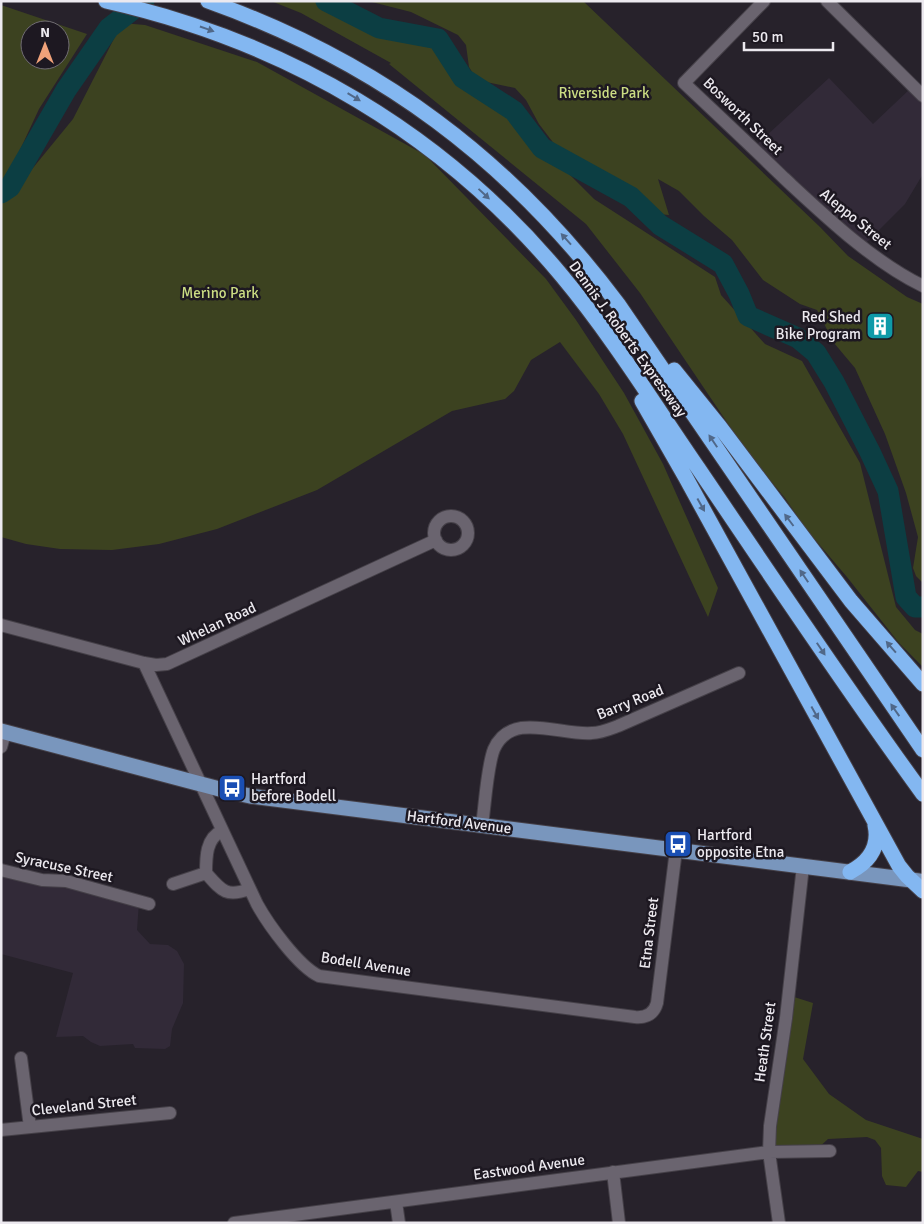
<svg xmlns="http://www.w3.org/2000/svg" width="924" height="1224" font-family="Signika,sans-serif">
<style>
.built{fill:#322a38}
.green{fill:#3c4220;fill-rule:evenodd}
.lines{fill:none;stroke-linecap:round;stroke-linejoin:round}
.river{stroke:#0c3e43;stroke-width:21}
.minor-casing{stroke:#454048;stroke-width:14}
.major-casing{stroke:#454048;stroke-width:17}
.highway-casing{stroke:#454048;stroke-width:17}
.minor{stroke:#6a646f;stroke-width:12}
.major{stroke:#7996bd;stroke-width:15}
.highway{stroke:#83b7f1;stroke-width:15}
.oneway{fill:#506889}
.labels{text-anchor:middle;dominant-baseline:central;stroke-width:5;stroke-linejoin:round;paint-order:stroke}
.park-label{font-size:15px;fill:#cbdc83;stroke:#1d1821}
.street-label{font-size:15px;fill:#ece9ef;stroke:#1d1821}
.poi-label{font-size:15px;fill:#ece9ef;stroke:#1d1821;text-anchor:start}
</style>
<rect width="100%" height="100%" fill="#27222b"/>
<!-- built -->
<path class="built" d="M829 78 873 124 911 88 923 97V174L905 204 863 246 751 150Z
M1 873 139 902 137 930 150 944 168 945 177 951 184 964 183 1003 172 1029 170 1046 165 1049 135 1048 133 1044 100 1046 91 1042 83 1036 56 1037 73 973 1 954Z"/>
<!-- green -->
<path class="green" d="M271 1H319L413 34 446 58 464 77 500 105 594 199 715 277 721 295 765 344 802 361 860 463 896 607 915 630 923 634V667L899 643 847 577 806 529 785 498 747 452 640 293 586 224 389 64 391 63 301 13Z
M368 1H583L820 227 848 256 907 297 923 304V583L916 576 913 568 918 537 906 493 885 434 855 368 834 343 817 310 800 304 763 280 732 240 704 216 679 191 658 179 669 215 648 213 628 201 587 166 555 145 539 124 526 100 515 88 477 80 469 67 466 45 458 35 411 12Z
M1 5 87 34 39 109 6 180 1 186ZM30 30H60V60H30Z
M122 23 145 25 257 62 425 155 546 279 576 320 624 393 663 464 718 588 708 617 623 434 599 394 560 342 531 360 514 391 505 399 452 411 317 490 217 529 159 544 112 550 60 549 26 544 1 537V203L10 196 73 119Z
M791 996 813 1003 803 1059 829 1094 866 1120 923 1139V1172L918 1171 906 1187 886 1185 882 1176 881 1148 875 1140 867 1137 828 1139 816 1150 773 1153Z"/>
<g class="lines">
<!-- river -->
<path class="river" d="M326 1 379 28 438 39 463 78 514 111 542 148 631 197 660 225 723 264 739 294 748 316 798 338 816 353 834 382 870 452 888 491 906 597 915 607H923
M1 193 10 187 66 90 109 28 144 1"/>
<defs>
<path id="minor" d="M764 1 684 83C717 114 751 146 784 178 824 215 873 262 923 286
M827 1 923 96
M434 533a17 17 0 1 1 34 0a17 17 0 1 1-34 0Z
M1 625 144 663 156 665 167 664 436 540
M144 663 257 904C268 924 298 966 319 976L635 1017C646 1018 654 1014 657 1003L676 850
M1 747 5 733
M482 825C485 806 487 766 494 749 511 710 561 736 592 733 601 733 610 729 618 726L739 673
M222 831C206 838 206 857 206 873 221 890 226 898 249 889
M1 870 42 880 66 881 149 904
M173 884 206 873
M21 1058 30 1127
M1 1130 170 1113
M613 1172 619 1223
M396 1202 399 1223
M234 1223 769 1152 830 1151
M779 1223 769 1152 770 1126 786 1018 803 866"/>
<path id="major" d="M1 731 227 791 250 796 919 881"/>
<path id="highway" d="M106 1C287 42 443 133 562 276 612 336 654 404 698 468 772 577 845 687 923 794
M208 1C379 62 509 159 618 304L923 750
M674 370 720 427 851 601 923 684
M642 401 686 478 899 866 907 876 923 891
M850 872C869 862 880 847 875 825"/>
</defs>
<!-- minor casing -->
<use href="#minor" class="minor-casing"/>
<!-- major casing -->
<use href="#major" class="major-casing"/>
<!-- highway casing -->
<use href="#highway" class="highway-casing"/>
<!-- minor -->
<use href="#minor" class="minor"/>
<!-- major -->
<use href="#major" class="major"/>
<!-- highway -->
<use href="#highway" class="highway"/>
</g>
<!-- one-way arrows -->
<defs><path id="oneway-solid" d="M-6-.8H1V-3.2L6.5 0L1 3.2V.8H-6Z" transform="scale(1.25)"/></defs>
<g class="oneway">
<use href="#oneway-solid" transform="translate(207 29) rotate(19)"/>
<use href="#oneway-solid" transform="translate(354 97) rotate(31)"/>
<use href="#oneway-solid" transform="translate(484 194) rotate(43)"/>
<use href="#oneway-solid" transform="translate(566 239) rotate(-132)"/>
<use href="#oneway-solid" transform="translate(713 441) rotate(-124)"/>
<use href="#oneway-solid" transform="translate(701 505) rotate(61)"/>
<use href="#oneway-solid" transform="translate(789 520) rotate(-127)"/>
<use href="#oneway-solid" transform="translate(804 576) rotate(-124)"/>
<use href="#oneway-solid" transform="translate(891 647) rotate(-131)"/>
<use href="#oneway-solid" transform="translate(821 649) rotate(56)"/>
<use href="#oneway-solid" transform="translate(895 710) rotate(-125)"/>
<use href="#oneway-solid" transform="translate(815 713) rotate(61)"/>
</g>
<!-- icons -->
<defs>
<symbol id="building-square" viewBox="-11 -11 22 22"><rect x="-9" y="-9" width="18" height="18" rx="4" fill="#0f9aa8" stroke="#1d1821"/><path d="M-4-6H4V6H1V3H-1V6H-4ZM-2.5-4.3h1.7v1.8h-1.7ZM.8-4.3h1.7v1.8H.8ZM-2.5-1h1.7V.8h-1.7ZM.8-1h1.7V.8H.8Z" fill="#fff"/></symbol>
<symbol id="bus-square" viewBox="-11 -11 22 22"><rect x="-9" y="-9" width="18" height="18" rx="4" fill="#1a4fb4" stroke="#1d1821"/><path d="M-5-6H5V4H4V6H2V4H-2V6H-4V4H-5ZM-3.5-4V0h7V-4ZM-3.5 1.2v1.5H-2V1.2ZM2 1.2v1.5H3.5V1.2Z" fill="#fff"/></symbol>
</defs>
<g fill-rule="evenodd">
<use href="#building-square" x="864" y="310" width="32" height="32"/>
<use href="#bus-square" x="216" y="772" width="32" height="32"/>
<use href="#bus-square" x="662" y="828" width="32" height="32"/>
</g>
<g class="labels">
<!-- park labels -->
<g class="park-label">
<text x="604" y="93">Riverside Park</text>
<text x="220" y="293">Merino Park</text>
</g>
<!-- street labels -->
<g class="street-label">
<text transform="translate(743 116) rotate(44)">Bosworth Street</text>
<text transform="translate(856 219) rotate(39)">Aleppo Street</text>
<text transform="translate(628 339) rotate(54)">Dennis J. Roberts Expressway</text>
<text transform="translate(217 624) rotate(-25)">Whelan Road</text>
<text transform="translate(630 702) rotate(-22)">Barry Road</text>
<text transform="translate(459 822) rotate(7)">Hartford Avenue</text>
<text transform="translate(64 867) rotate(12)">Syracuse Street</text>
<text transform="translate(649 933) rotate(-83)">Etna Street</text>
<text transform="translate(366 964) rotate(9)">Bodell Avenue</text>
<text transform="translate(765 1042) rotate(-82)">Heath Street</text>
<text transform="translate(84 1105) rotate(-6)">Cleveland Street</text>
<text transform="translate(529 1167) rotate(-8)">Eastwood Avenue</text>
</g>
<!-- poi labels -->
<g class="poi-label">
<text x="861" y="317" text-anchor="end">Red Shed<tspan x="861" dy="17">Bike Program</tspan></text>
<text x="251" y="779">Hartford<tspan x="251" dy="17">before Bodell</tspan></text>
<text x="697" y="835">Hartford<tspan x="697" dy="17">opposite Etna</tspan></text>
</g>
</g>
<!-- border -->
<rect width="924" height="1224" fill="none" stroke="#ece9ef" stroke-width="5"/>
<!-- north arrow -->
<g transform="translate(45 45)"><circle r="24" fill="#1d1821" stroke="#706c73"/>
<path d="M0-4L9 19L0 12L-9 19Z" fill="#f0a27a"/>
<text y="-8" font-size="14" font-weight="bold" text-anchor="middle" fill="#ece9ef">N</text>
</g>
<!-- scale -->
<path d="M744 42v8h89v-8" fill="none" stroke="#ece9ef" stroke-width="2.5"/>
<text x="752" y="42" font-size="15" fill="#ece9ef" stroke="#1d1821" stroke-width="4" paint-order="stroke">50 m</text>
</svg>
